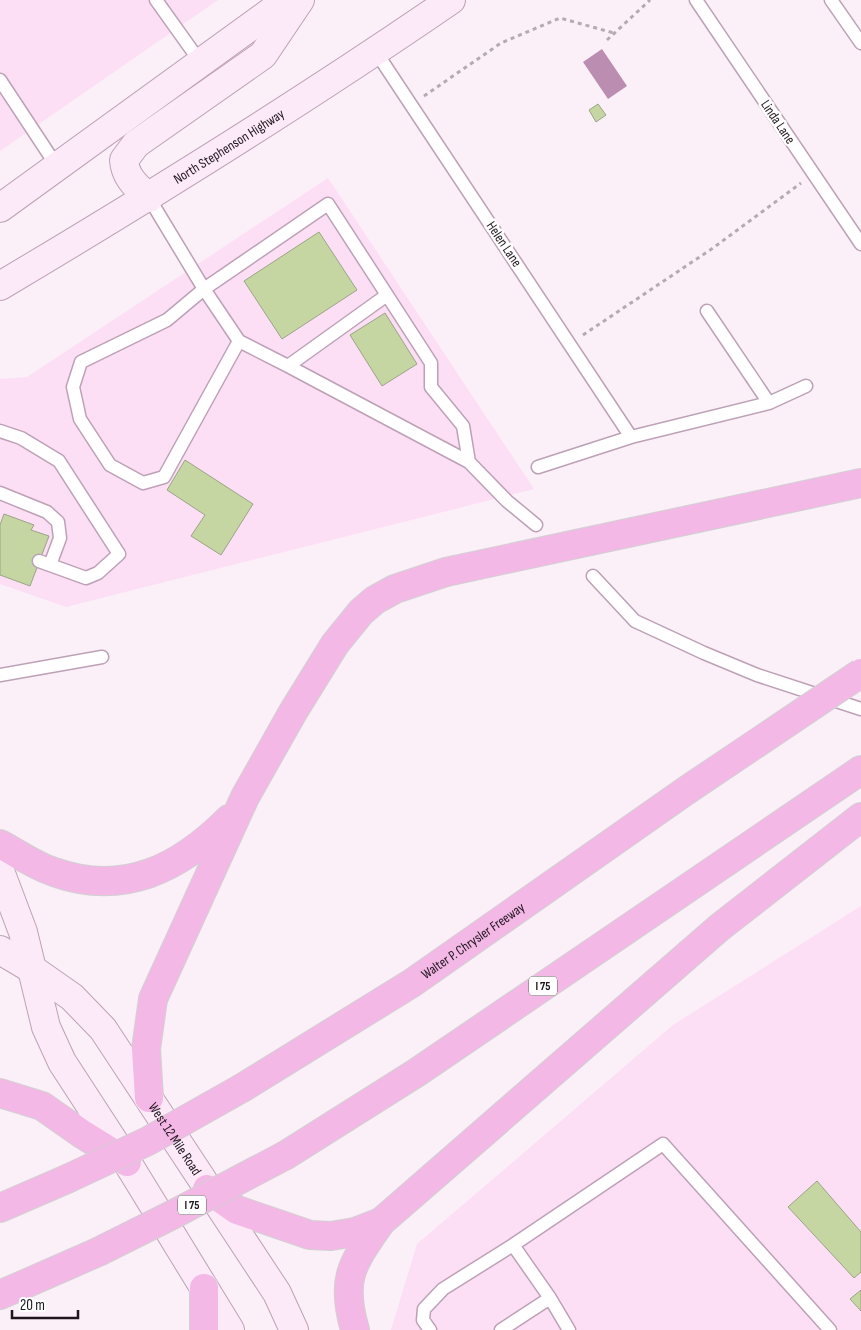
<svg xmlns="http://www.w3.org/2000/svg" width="861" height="1330" font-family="'Sofia Sans Condensed',sans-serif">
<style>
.built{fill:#fcdff5}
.water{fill:#ba8db1}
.building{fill:#c5d6a2;stroke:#9aa487}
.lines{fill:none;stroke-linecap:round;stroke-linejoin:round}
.service-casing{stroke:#bda1b6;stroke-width:15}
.secondary-casing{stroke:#bda1b6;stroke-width:30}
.motorway-casing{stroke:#d2d0d2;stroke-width:30}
.path{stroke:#b5aab2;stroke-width:3;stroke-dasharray:4 4;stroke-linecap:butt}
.service{stroke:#fff;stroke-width:12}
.secondary{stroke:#fceaf8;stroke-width:28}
.motorway{stroke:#f4b8e7;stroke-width:28}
.motorway-bridge-casing{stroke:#d2d0d2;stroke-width:30;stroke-linecap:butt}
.motorway-bridge{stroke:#f4b8e7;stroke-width:28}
.labels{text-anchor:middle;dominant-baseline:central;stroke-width:5;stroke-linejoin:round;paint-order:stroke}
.shield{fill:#fff;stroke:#625c61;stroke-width:1}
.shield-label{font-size:12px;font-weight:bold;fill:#1f161d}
.street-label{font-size:14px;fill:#1f161d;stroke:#fff}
</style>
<rect width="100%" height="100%" fill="#fbeff8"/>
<!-- built -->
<path class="built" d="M0 0H218L0 151Z
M328 178 534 489 66 607 0 584V379L27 377Z
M861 906V1330H391L417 1244 673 1025Z"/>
<!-- water -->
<path class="water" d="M602 49 627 86 608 99 583 62Z"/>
<!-- building -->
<path class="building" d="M598 104 606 115 596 122 589 110Z
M319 232 357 290 282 339 244 281Z
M385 313 417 364 382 386 350 335Z
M185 460 253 504 221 555 191 536 205 515 167 490Z
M4 514 34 525 31 530 49 536 30 586 0 575V525Z
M817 1181 861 1232V1272L854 1278 788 1207Z
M861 1290V1311L850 1299Z"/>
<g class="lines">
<defs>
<path id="service" d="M156 0 201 63
M696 0 861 244
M831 0 861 43
M376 52 631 437
M0 80 58 168
M149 198 204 289 239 341 288 366 387 295 431 363V387L463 426 469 462 507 501 536 525
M707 311 769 403
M239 341 164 477 143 483 110 465 80 419 73 387 81 362 167 320 204 289 328 204 387 295
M288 366 469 462
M0 431 21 438 59 461 119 554 98 573 86 578 39 561
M538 467 631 437 769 403 806 386
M0 493 47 512 58 522 60 538 50 565
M593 576 635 621 704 653 757 675 861 709
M0 675 102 657
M513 1245 550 1298 569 1330
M430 1330 423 1320 424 1309 443 1289 513 1245 663 1144 830 1330
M501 1330 550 1298"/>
<g id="secondary">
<path d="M149 198C136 186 125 177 124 160L136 144 263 55 300 0"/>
<path d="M0 208 287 0"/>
<path id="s1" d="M0 286C153 195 304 101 451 0"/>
<path d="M0 871 23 932 46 1027 62 1062 127 1162 230 1330"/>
<path id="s2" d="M0 950 32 969 72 997 103 1029 277 1293 294 1330"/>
</g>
<g id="motorway">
<path d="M0 844C17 853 35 866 54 872 124 897 180 868 229 819"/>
<path id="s3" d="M242 1088 412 983 687 790"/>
<path d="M0 1093 42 1106 82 1134 127 1162"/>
<path d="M149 1098 146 1049 153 999 245 797 293 712 335 644 361 612 375 600 395 589 446 572 861 483"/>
<path d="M286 1155 416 1073 861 770"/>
<path d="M207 1189 237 1210 310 1235 331 1236 355 1232 381 1222"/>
<path d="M0 1208 67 1179"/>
<path d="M204 1288V1330"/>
<path d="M0 1295 98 1252"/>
<path d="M355 1330C340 1278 352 1264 381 1222L720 927 861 817"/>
</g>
</defs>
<!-- service casing -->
<use href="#service" class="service-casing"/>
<!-- secondary casing -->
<use href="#secondary" class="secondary-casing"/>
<!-- motorway casing -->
<use href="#motorway" class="motorway-casing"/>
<!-- path -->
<path class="path" d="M607 40 650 0
M424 96 501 43 560 18 614 33
M583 335 713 248 801 183"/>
<!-- service -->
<use href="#service" class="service"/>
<!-- secondary -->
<use href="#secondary" class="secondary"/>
<!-- motorway -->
<use href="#motorway" class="motorway"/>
<defs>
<path id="motorway-bridge" d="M687 790 861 673
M67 1179 148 1141 242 1088
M98 1252 174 1214 286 1155"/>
</defs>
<!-- motorway-bridge casing -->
<use href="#motorway-bridge" class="motorway-bridge-casing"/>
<!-- motorway-bridge -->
<use href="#motorway-bridge" class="motorway-bridge"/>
</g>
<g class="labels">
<!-- shield labels -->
<g class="shield">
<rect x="529" y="976.5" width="28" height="19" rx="4"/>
<rect x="178" y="1195.5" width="28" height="19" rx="4"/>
</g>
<g class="shield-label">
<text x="543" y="986">I 75</text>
<text x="192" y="1205">I 75</text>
</g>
<!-- street labels -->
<g class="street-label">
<text transform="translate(778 122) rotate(56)">Linda Lane</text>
<text stroke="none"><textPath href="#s1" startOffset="268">North Stephenson Highway</textPath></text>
<text transform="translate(504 244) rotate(56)">Helen Lane</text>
<text stroke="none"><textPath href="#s3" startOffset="274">Walter P. Chrysler Freeway</textPath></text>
<text stroke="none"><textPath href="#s2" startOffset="262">West 12 Mile Road</textPath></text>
</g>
</g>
<!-- scale -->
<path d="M12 1310v8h66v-8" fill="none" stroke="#1f161d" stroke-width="2.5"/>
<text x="20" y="1310" font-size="15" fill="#1f161d" stroke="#ffffff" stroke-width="4" paint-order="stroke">20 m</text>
</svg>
